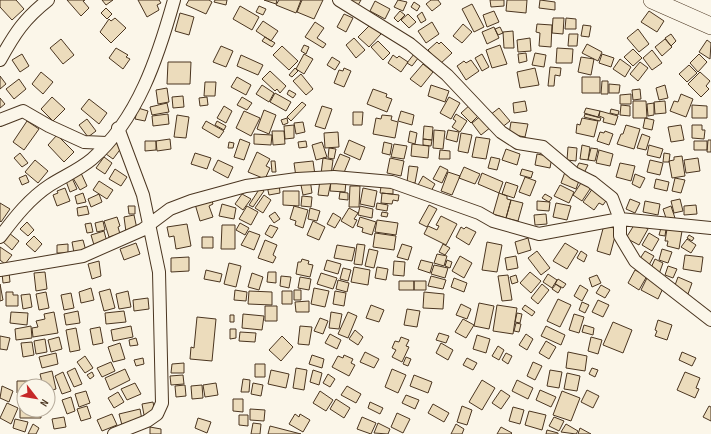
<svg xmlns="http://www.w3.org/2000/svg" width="711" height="434" font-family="'Sofia Sans Condensed',sans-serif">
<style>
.building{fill:#ecdcbc;stroke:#4a3520}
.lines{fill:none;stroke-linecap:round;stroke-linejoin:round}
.street-casing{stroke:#4a3520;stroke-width:14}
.secondary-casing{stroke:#4a3520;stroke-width:18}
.street{stroke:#fbf6e9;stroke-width:12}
.secondary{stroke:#fbf6e9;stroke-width:17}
</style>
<rect width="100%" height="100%" fill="#fbf6e9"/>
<!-- building -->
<path class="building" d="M0 0H16L24 9 12 20 0 7Z
M67 0H85L83 1 89 8 81 16Z
M102 0H113L106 5Z
M138 0H159L161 3 157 5 159 10 147 17Z
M189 0H209L212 2 206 14 186 5Z
M215 0H227L226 5 214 2Z
M264 0H277L276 4Z
M279 0H301L296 13 276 5Z
M302 0H323L314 19 297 12Z
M345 0H361L357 7Z
M398 0 407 2 403 11 394 7Z
M431 0H438L441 4 432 11 426 4Z
M490 0H504V6L491 7Z
M507 0H527L526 13 506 11Z
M540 0 555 2V10L539 8Z
M375 1 390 9 385 19 370 11Z
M414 2 420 6 417 11 411 7Z
M472 4 484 27 474 32 462 9Z
M240 6 259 17 252 30 233 19Z
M259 6 266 9 263 15 256 12Z
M106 8 112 14 107 19 101 13Z
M400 11 405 15 398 22 394 18Z
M494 11 499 22 487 27 483 15Z
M649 11 664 21 657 32 641 22Z
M422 12 426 20 421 23 417 16Z
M180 13 194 17 189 35 175 31Z
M344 14 353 18 346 32 337 27Z
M408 14 416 22 409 28 401 20Z
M115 18 126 28 111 43 100 32 109 19 111 21Z
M553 18H564L563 34 552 33Z
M566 18 576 19V29H565Z
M263 21 278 31 271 41 256 31Z
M315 22 324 28 317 38 326 44 323 48 305 37Z
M432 22 439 34 426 43 418 31Z
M371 24 381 34 369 47 358 37Z
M463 24 472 32 462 43 453 36Z
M537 24 552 25 551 47 539 46 540 33 536 32Z
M583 25 591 26 589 37 581 36Z
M494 27 499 38 487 44 482 32Z
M500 27 503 33 498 35 495 29Z
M638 29 649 44 639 52 627 38Z
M513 31 514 48H504L503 32Z
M569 34H578L577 46H568Z
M671 34 676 41 671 46 665 38Z
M265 37 275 43 272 47 262 41Z
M354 38 365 50 356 58 346 45Z
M530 38 531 51 518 52 517 40Z
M61 39 74 55 63 64 50 48Z
M665 39 672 47 662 56 655 47Z
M707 40 711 43 710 59 699 52Z
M378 41 390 53 383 60 371 47Z
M437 42 439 44 441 42 452 53 440 64 428 50Z
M587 44 602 52 598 61 582 53Z
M304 45 309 47 306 54 301 51Z
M500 45 507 64 492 68 486 50Z
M221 46 233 51 226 67 213 62Z
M282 46 298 61 289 70 273 55Z
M116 48 128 55 126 57 130 59 123 69 109 58Z
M557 48 573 49 572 63H556Z
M633 49 642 58 633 66 624 57Z
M652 50 662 63 652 70 643 58Z
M526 53 527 61 519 63 518 54Z
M535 53 546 55 544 67 532 65Z
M22 54 29 66 20 72 12 60Z
M304 54 313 59 304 74 296 69Z
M414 54 419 57 412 66 407 63Z
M482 54 489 67 482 71 475 58Z
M602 54 614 58 611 67 599 63Z
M699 54 707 62 698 72 690 63Z
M241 55 263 65 258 75 237 66Z
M393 55 397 58 399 56 408 62 401 72 388 63Z
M332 57 340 62 335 70 327 65Z
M581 57 594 59 591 75 578 72Z
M620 59 631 67 625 77 613 69Z
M471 60 479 71 466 80 457 66 464 61 466 63Z
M168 62H191L190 84H167Z
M640 62 648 68 638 81 630 74Z
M423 64 433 72 421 87 410 79Z
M689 65 697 73 687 82 679 74Z
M550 67 561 68 560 76 555 75 554 86H548Z
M295 68 298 71 292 77 289 75Z
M344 68 351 71 344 87 334 83 339 70 343 71Z
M535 68 539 85 520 88 517 72Z
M270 71 286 86 280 93 277 89 275 91 262 79Z
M41 72 53 82 43 94 32 84Z
M700 72 710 81 706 86 709 89 701 97 688 84Z
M301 74 313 89 306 95 293 81Z
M0 76 6 84 0 89Z
M237 77 251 85 246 95 231 87Z
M582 77H600V93H582Z
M19 79 26 89 14 99 6 89Z
M602 81H608V94H601Z
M205 82H216L215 96H204Z
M609 84 620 85 619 93H609Z
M262 85 274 93 269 102 256 94Z
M431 85 449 91 445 102 428 96Z
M665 85 668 98 659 100 656 88Z
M167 88 169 102 158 104 156 90Z
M373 89 387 94 386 97 392 99 387 112 367 104Z
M640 89 641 99 633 100 632 90Z
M289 90 296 94 293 98 287 94Z
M275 93 291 102 286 111 270 102Z
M631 94V104H620V95Z
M681 94 693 99 686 117 670 111 674 101 678 102Z
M183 96 184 107 173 108 172 97Z
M52 97 65 109 53 121 41 109Z
M207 97 208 105 200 106 199 98Z
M242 97 252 103 247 110 237 105Z
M449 97 460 103 451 119 440 113Z
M0 98 5 104 0 108Z
M89 99 107 113 99 124 81 109Z
M525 101 527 111 514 113 513 103Z
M633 101H646L647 118H633Z
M665 101 666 113 655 114 654 102Z
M302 102 306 105 291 121 287 117Z
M167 103 169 112 152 115 150 107Z
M654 103V115L648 116 647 104Z
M471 104 480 114 471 123 461 113Z
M621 105 630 106V116L620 115Z
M692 105 707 106V118H692Z
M224 106 232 111 226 123 217 118Z
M322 106 332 109 325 129 315 126Z
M138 108 148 111 145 121 135 119Z
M499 108 510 121 501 128 490 115Z
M586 108 600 111 598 117 584 113Z
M611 109 619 111 618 115 610 113Z
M264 110 276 115 269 134 257 129Z
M244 111 260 118 251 136 236 128Z
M401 111 414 115 412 125 398 121Z
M600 111 618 116 615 125 603 122 604 118 599 116Z
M353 112H363L362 125H353Z
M168 114 169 124 153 126 152 116Z
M456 114 467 121 460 132 452 127 456 121 453 119Z
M585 114 601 118 600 121 584 117Z
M177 115 189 117 186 138 174 137Z
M382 115 392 116 391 120 398 122 395 138 373 134 376 118 381 119Z
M482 115 491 127 481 135 472 123Z
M287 118 288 123 283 125 281 120Z
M582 118 598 121 594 137 576 133 577 124 580 125Z
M645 118 654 120 652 130 643 128Z
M87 119 96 131 88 137 79 125Z
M27 121 39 129 24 150 13 142Z
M206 121 224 131 219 138 202 128Z
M217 121 226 126 224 130 215 125Z
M303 122 305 132 296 134 294 123Z
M511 122 528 124 525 137 509 134Z
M294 125V138L285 139 284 126Z
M626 125 640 129 634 149 617 144 621 134H623Z
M681 125 684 140 671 142 668 127Z
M692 125H702V130H705L704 139 692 138Z
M424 126 433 127 432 140 423 139Z
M434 130 445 131 443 149 433 148Z
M448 130 459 132 457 142 446 139Z
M272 131H284L285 144 273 145Z
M410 131 417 133 415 144 408 142Z
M605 131 613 134 609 145 597 141 600 132 604 133Z
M338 132 339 147 325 148 324 133Z
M461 133 472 135 468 153 458 151Z
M254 134 272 135 271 145 254 144Z
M642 134 650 137 646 150 637 148Z
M57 135 74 152 64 162 48 145Z
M476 137 490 139 486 159 472 157Z
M170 139 171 149 157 151 156 141Z
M240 139 250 143 244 160 234 157Z
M423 139 432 140 431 146 423 145Z
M349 140 365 147 360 160 344 153Z
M708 140H711V152H707Z
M145 141H156V150L145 151Z
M306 141 307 147 299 148 298 142Z
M694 141H707V150H694Z
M114 142 122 147 113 159 106 154Z
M229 142 234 143 233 148H228Z
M322 142 327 157 316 160 312 145Z
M384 142 392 144 390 155 382 153Z
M394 144 407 146 404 159 391 157Z
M412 144 429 146 428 158 411 156Z
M582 145 590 147 588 160 580 159Z
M649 145 663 149 660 158 647 155Z
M568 147 577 148 576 161 567 160Z
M329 148 336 149 334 159 328 158Z
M591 148 598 149 595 161 588 160Z
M506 149 520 154 517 165 502 160Z
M440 150 450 151V159H439Z
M599 150 613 154 610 166 596 163Z
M257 152 270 159 266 166 270 168 265 179 248 172Z
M20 153 28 163 22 167 14 158Z
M195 153 211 158 207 169 191 164Z
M664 153 670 154 669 162H663Z
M340 154 350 158 343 175 333 170Z
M537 154 552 157 550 168 535 165Z
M682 156 685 176 672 178 669 161 674 160V157Z
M104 157 112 163 105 174 96 168Z
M491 157 500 159 497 170 488 168Z
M323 158 333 160 331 175 321 174Z
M390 158 404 161 401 176 387 173Z
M698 158 700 171 686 173 684 160Z
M35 160 48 171 38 183 25 172Z
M218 160 233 167 228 178 213 170Z
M650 160 663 163 660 175 647 172Z
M271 161H275L276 172H272Z
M313 161 315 175 296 177 294 163Z
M579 163 588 165 583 175 575 171Z
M620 163 635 166 631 181 616 177Z
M409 166 418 167 415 183 407 182Z
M440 166 448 170 442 183 433 179Z
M464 167 480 174 475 184 459 178Z
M115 169 127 177 121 186 109 179Z
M522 169 533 172 531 178 520 175Z
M448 172 460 176 452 195 441 191Z
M565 172 580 178 576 189 561 183Z
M81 173 87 186 80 190 73 178Z
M482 173 503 182 499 193 478 184Z
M635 174 645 178 640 188 632 184Z
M26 175 29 182 22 185 19 178Z
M423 176 435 184 430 193 418 185Z
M525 177 536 181 530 196 519 192Z
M72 178 77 189 70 192 66 181Z
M675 178 685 180 681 193 672 191Z
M310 179 312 193 303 195 300 180Z
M656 179 669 182 667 191 654 188Z
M320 180 331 182 328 196 318 195Z
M583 180 592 186 582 201 573 195Z
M99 181 113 190 107 199 93 190Z
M331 181 346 182 345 192 330 191Z
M506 182 518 186 514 198 502 194Z
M279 184 280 193 269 195 267 186Z
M560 185 574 192 569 203 554 196Z
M350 186H360L359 207H349Z
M381 187H393V194L380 193Z
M65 188 70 201 57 206 53 195 58 193 57 191Z
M260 188 264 191 253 207 249 205Z
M363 188 377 191 374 207 360 204Z
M593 188 608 198 603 205 599 203 594 210 583 202Z
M283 191H299V206L283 205Z
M340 192 348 193V200L339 199Z
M83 193 86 202 77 204 75 196Z
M382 193 399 195 398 201 393 200 392 204 381 203Z
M499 193 507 196V199L511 200 506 218 493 214Z
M99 194 102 202 91 207 88 199Z
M242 194 251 199 243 210 235 204Z
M545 194 552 198 549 202 542 198Z
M264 195 271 200 263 213 255 208Z
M302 196 312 197 311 207 301 206Z
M211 198 213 204 209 206 213 217 200 221 195 204Z
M630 199 640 203 635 213 626 209Z
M680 199 683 211 674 213 671 201Z
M511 200 523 203 518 221 506 218Z
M537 201 550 202 549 211 537 210Z
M645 201 660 204 658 215 643 212Z
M0 203 10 209 1 222 0 221Z
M377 203 388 205 387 211 376 209Z
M556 203 571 206 567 220 553 217Z
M222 204 236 208 234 219 219 216Z
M429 205 437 209 427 227 419 223Z
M696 205 697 214 684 215V206Z
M87 206 89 214 78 216 77 208Z
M128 206H135V214H129Z
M247 206 258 212 251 225 239 219Z
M294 206 308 210 303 228 295 225 296 221 290 219Z
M360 206 373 209 372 218 358 215Z
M671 206 675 218 667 221 663 209Z
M310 208 320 211 317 221 308 219Z
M349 208 358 213 354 219 357 220 353 228 341 221Z
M275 212 280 219 274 223 269 216Z
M382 212 388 213 387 217 381 216Z
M333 213 341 218 335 228 327 224Z
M546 214 547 224 535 225 534 215Z
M134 215 137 229 126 232 124 217Z
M441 216 457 224 446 245 424 234 428 226 437 230 439 226 436 225Z
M117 217 120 226 118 227 120 234 109 237 104 221Z
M360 217 376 222 372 235 362 232 363 228 357 226Z
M377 220 398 223 396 235 375 232Z
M103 221 105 230 97 232 95 223Z
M313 221 325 227 319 240 307 235Z
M27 222 34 230 28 236 20 229Z
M636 222 648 229 639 245 626 238Z
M91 223 93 232 87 233 85 224Z
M240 223 249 228 245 235 236 230Z
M187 224 191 246 176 249 174 236 169 237 167 227Z
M222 225H235V249H221Z
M270 225 278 228 272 238 265 234Z
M604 225 617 229 610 255 597 251Z
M461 227 464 229 466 227 476 232 469 245 456 237Z
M661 228 666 229 665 236 659 235Z
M667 229 682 231 679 249 667 246 668 241H665Z
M104 231 107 242 94 245 91 235Z
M249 231 260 235 254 250 241 245Z
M9 233 19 241 12 250 2 241Z
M375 233 396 236 394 250 373 247Z
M649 233 659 239 652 251 642 245Z
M689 235 694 238 692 241 687 238Z
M34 236 42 244 35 252 26 244Z
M202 237H213V248H202Z
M528 238 531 250 518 254 515 242Z
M687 239 696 245 691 253 681 247Z
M83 240 86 251 74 253 72 242Z
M265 240 277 245 273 255 276 257 273 263 258 258Z
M487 242 502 245 497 272 482 270Z
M136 243 140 254 124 260 120 249Z
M565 243 578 251 567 269 553 261Z
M68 244V253H57V245Z
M357 244 365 245 362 265 354 264Z
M402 244 412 247 408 260 397 257Z
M443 244 450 248 445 255 439 252Z
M337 245 355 248 352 261 334 258Z
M0 247 12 255 5 264 0 260Z
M369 249 378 251 374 268 365 266Z
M662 249 672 252 668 263 659 260Z
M537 251 550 268 541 275 528 258Z
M581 251 587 255 584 262 577 258Z
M645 251 654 256 649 265 639 260Z
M437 254 447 256 444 266 434 263Z
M685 255 703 257 701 272 683 269Z
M460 256 472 263 464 278 452 271Z
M516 256 518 268 507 270 505 258Z
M189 257V271L171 272V258Z
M302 259 309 261 308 264 313 265 310 277 296 274 298 262H301Z
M655 259 663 263 659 274 650 270Z
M327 260 341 264 338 274 324 270Z
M421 260 433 263 430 273 418 269Z
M447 260 452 262 450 268 445 266Z
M99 261 101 276 92 279 88 264Z
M394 261 405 262 404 276 393 275Z
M229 263 241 266 236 287 224 284Z
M434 265 448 268 445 278 431 274Z
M668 266 677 269 673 278 665 275Z
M354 267 370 270 368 285 351 282Z
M377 267 388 269 386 280 375 278Z
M343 268 351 270 348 281 340 279Z
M206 270 222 274 220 282 204 279Z
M635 270 647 276 639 290 628 283Z
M9 272 10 282 3 283 2 273Z
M45 272 47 289 36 291 34 273Z
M268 272H276V283L267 282Z
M530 272 541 281 531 293 520 283Z
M252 273 263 277 259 290 248 287Z
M321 273 337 278 333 289 317 284Z
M548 274 557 280 552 288 543 282Z
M508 275 512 300 502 301 498 276Z
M516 275 518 282 512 284 510 277Z
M597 275 601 283 592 287 589 278Z
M281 276 291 277 289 288 280 286Z
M431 276 446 280 443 289 428 286Z
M300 277 311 279 309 290 298 288Z
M678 277 692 283 688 294 674 288Z
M454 278 467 283 464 292 451 287Z
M647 278 664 286 658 299 641 290Z
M558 279 566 284 563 288 555 284Z
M338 280 349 283 347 292 336 289Z
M399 281H414V290H399Z
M414 281H426V290H414Z
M0 284 3 300 0 301Z
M542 284 549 290 538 304 531 298Z
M556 284 561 288 558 293 552 289Z
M580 285 588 290 582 301 574 296Z
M601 285 610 290 605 298 596 293Z
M91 288 94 300 81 303 79 292Z
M314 288 329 291 325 307 311 304Z
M110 289 115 308 104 311 99 292Z
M235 290 247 292 246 301 234 300Z
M294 290H301V300H294Z
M128 291 131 307 119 309 116 294Z
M249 291 272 292V305L248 304Z
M282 291H292V304H282Z
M335 291 346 293 344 306 333 304Z
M6 292H13V295H18V306H6Z
M46 292 49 308 39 310 36 294Z
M424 292 444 294 443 309 423 308Z
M71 293 74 308 64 310 61 295Z
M30 294 32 307 23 309 21 295Z
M148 298 149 309 134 311 133 300Z
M558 299 571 305 560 327 547 321Z
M598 300 609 305 603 317 592 312Z
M309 301V312H296L295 302Z
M582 302 589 305 585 313 579 310Z
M479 303 494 306 489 329 474 326Z
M461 304 471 309 467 319 456 315Z
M371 305 384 310 379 322 366 318Z
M497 305 517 308 513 334 493 331Z
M525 305 535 312 532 316 522 309Z
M265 306H277V321H265Z
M407 309 420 311 417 327 404 325Z
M78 311 80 323 66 325 64 314Z
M124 311 126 322 106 324 105 313Z
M11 312 28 313 27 325 10 323Z
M54 312 58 333 33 337 32 328 38 327 36 321 45 319 44 314Z
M331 312 342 314 339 329 329 328Z
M348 312 357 316 348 338 338 334Z
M517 313 522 314 520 323 515 322Z
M243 314 264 316 262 330 242 328Z
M574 314 584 317 579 333 569 330Z
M230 315H234V322H230Z
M197 317 216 319 212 361 190 359 191 347 194 348Z
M320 318 328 321 323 334 314 331Z
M463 319 474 325 466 338 455 332Z
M658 320 672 325 667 340 655 336 657 331 655 330Z
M613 322 632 330 623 353 603 345Z
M516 323 521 324 519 332 514 331Z
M584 325 594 328 593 335 582 332Z
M31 326 32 338 16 340 15 329Z
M131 326 133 337 113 341 111 330Z
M300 326 312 327 309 345 298 344Z
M546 326 565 335 561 345 541 336Z
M100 327 103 343 93 345 90 329Z
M76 328 80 350 70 352 66 330Z
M230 329H236V338L230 339Z
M355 330 363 337 358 345 349 339Z
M240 332 256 333 255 342 239 341Z
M439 333 449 336 446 343 436 340Z
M330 334 341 340 337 349 325 343Z
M526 334 533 339 527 350 519 345Z
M477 335 490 339 486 353 473 349Z
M0 336 10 338 7 350 0 349Z
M282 336 293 347 281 361 269 350Z
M59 337 62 349 51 352 48 340Z
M401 337 409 340 406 346 409 347 402 362 392 357 396 350 392 348 395 341 399 342Z
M591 337 602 340 598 354 588 351Z
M136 338 138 345 130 346 129 340Z
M45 339 47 352 36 354 34 341Z
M546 341 556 347 549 359 539 353Z
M32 342 34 355 23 357 21 343Z
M120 343 125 359 113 362 108 347Z
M441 343 453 350 448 360 436 353Z
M498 346 504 350 499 360 492 356Z
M365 352 379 359 374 368 360 362Z
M568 352 587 356 585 371 566 368Z
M682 352 696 358 692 366 679 360Z
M56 353 58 364 42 368 39 357Z
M506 353 512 356 508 364 502 360Z
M312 355 324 359 322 368 309 364Z
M344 355 353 359 351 363 355 365 349 376 332 367 338 356 343 358Z
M85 356 93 368 85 373 77 362Z
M406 357 411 359 408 366 403 364Z
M143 358 144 364 136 366 134 360Z
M467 358 477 363 473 370 463 365Z
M111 362 115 371 102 377 97 368Z
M533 362 542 366 535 380 527 376Z
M184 363V373H171L172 364Z
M255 364H265V377H255Z
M75 368 82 384 74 387 67 372Z
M296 368 307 370 304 390 293 388Z
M592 368 598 370 595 377 589 374Z
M125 369 130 380 110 390 105 378Z
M392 369 406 375 398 393 385 387Z
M271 370 289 374 286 388 268 384Z
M313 370 322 373 319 385 310 382Z
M550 370 562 372 559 388 547 386Z
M52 371 56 389 48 391V386H43L40 374Z
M63 372 71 391 62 394 55 376Z
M92 372 94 376 90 379 87 375Z
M685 372 700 378 696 388 699 389 695 398 677 390Z
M567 373 580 376 577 391 564 389Z
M328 374 335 379 330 387 323 383Z
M183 375 184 384 171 385 170 376Z
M414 375 432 382 428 393 410 386Z
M243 379 250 380 249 392H241Z
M482 380 495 388 482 410 469 402Z
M517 380 533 388 528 399 512 391Z
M17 381H34V386H24V393H17Z
M135 383 141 394 127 400 121 389Z
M216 383 218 395 205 397 203 385Z
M253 383 263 385 261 396 251 394Z
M185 385 186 396 176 397 175 386Z
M202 385 203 398 192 399 191 386Z
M2 386 13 391 9 402 0 398Z
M347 386 361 394 356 403 341 395Z
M501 390 510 396 501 409 492 403Z
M540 390 556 397 551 407 536 400Z
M587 390 599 396 593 408 581 402Z
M86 391 90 403 79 407 75 394Z
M320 391 333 400 326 411 313 403Z
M562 391 580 398 571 421 553 415Z
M118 392 124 402 114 408 108 398Z
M406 395 419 400 415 409 402 403Z
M71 397 75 411 67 414 62 400Z
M233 399H243V412L233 411Z
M336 399 350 408 344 418 330 409Z
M153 402 155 413 144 415 142 404Z
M370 402 383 408 380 414 368 408Z
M7 403 18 408 11 424 0 418Z
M433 404 449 413 444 422 428 413Z
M87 406 91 418 81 421 77 409Z
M462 406 472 410 467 425 457 422Z
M709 406 711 407V421L703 417Z
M513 407 524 410 520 424 509 421Z
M20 408H24V410H41V418H20Z
M140 409 142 420 122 425 119 414Z
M250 409 265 410 264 421 250 420Z
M529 411 546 415 542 430 525 425Z
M397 413 410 419 403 433 391 427Z
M112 414 117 425 102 431 97 420Z
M295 414 299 417 300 414 310 420 303 432 289 424Z
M239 415H248V426L239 425Z
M64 417 66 427 54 429 52 419Z
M362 417 376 423 371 434 357 429Z
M554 417 564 421 559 431 549 426Z
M198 418 211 422 207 433 195 428Z
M15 419 28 422 25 432 13 428Z
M253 423 261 424 260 434H251Z
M378 423 390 429 388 434 374 433Z
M33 424 39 428 36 434H28Z
M456 424 464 429 462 434H451Z
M566 424 578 431 576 434 561 432Z
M270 426 301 434H268Z
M150 427 161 429V434H150Z
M501 427 512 433 511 434H497Z
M580 428 591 434H578Z
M547 430 558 433V434H546Z"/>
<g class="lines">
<defs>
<path id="street" d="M339 0 410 44 447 75 501 132 518 143 543 147 574 173 592 182 612 198 620 219V236L635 261 711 320
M0 60C15 33 24 19 48 0
M0 120 23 111 49 126 84 142 107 143
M0 237C15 217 30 198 50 185 64 176 79 170 92 159 138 119 158 57 174 0
M0 270 83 256 142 230 170 209 191 201 246 186 297 179 334 177 392 182 479 213 493 221 539 234 620 219 711 228
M114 434 147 421 157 414 162 403 159 272 143 195 118 128"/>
<path id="secondary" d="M652 0 711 26"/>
</defs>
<!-- street casing -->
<use href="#street" class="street-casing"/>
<!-- secondary casing -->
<use href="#secondary" class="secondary-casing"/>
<!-- street -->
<use href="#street" class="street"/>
<!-- secondary -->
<use href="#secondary" class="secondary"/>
</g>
<!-- north arrow -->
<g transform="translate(36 398) rotate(121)"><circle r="19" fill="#fbf6e9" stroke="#b4a999"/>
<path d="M0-3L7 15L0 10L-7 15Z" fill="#c62828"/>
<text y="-6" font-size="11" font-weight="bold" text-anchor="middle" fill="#4a3520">N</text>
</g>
</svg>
